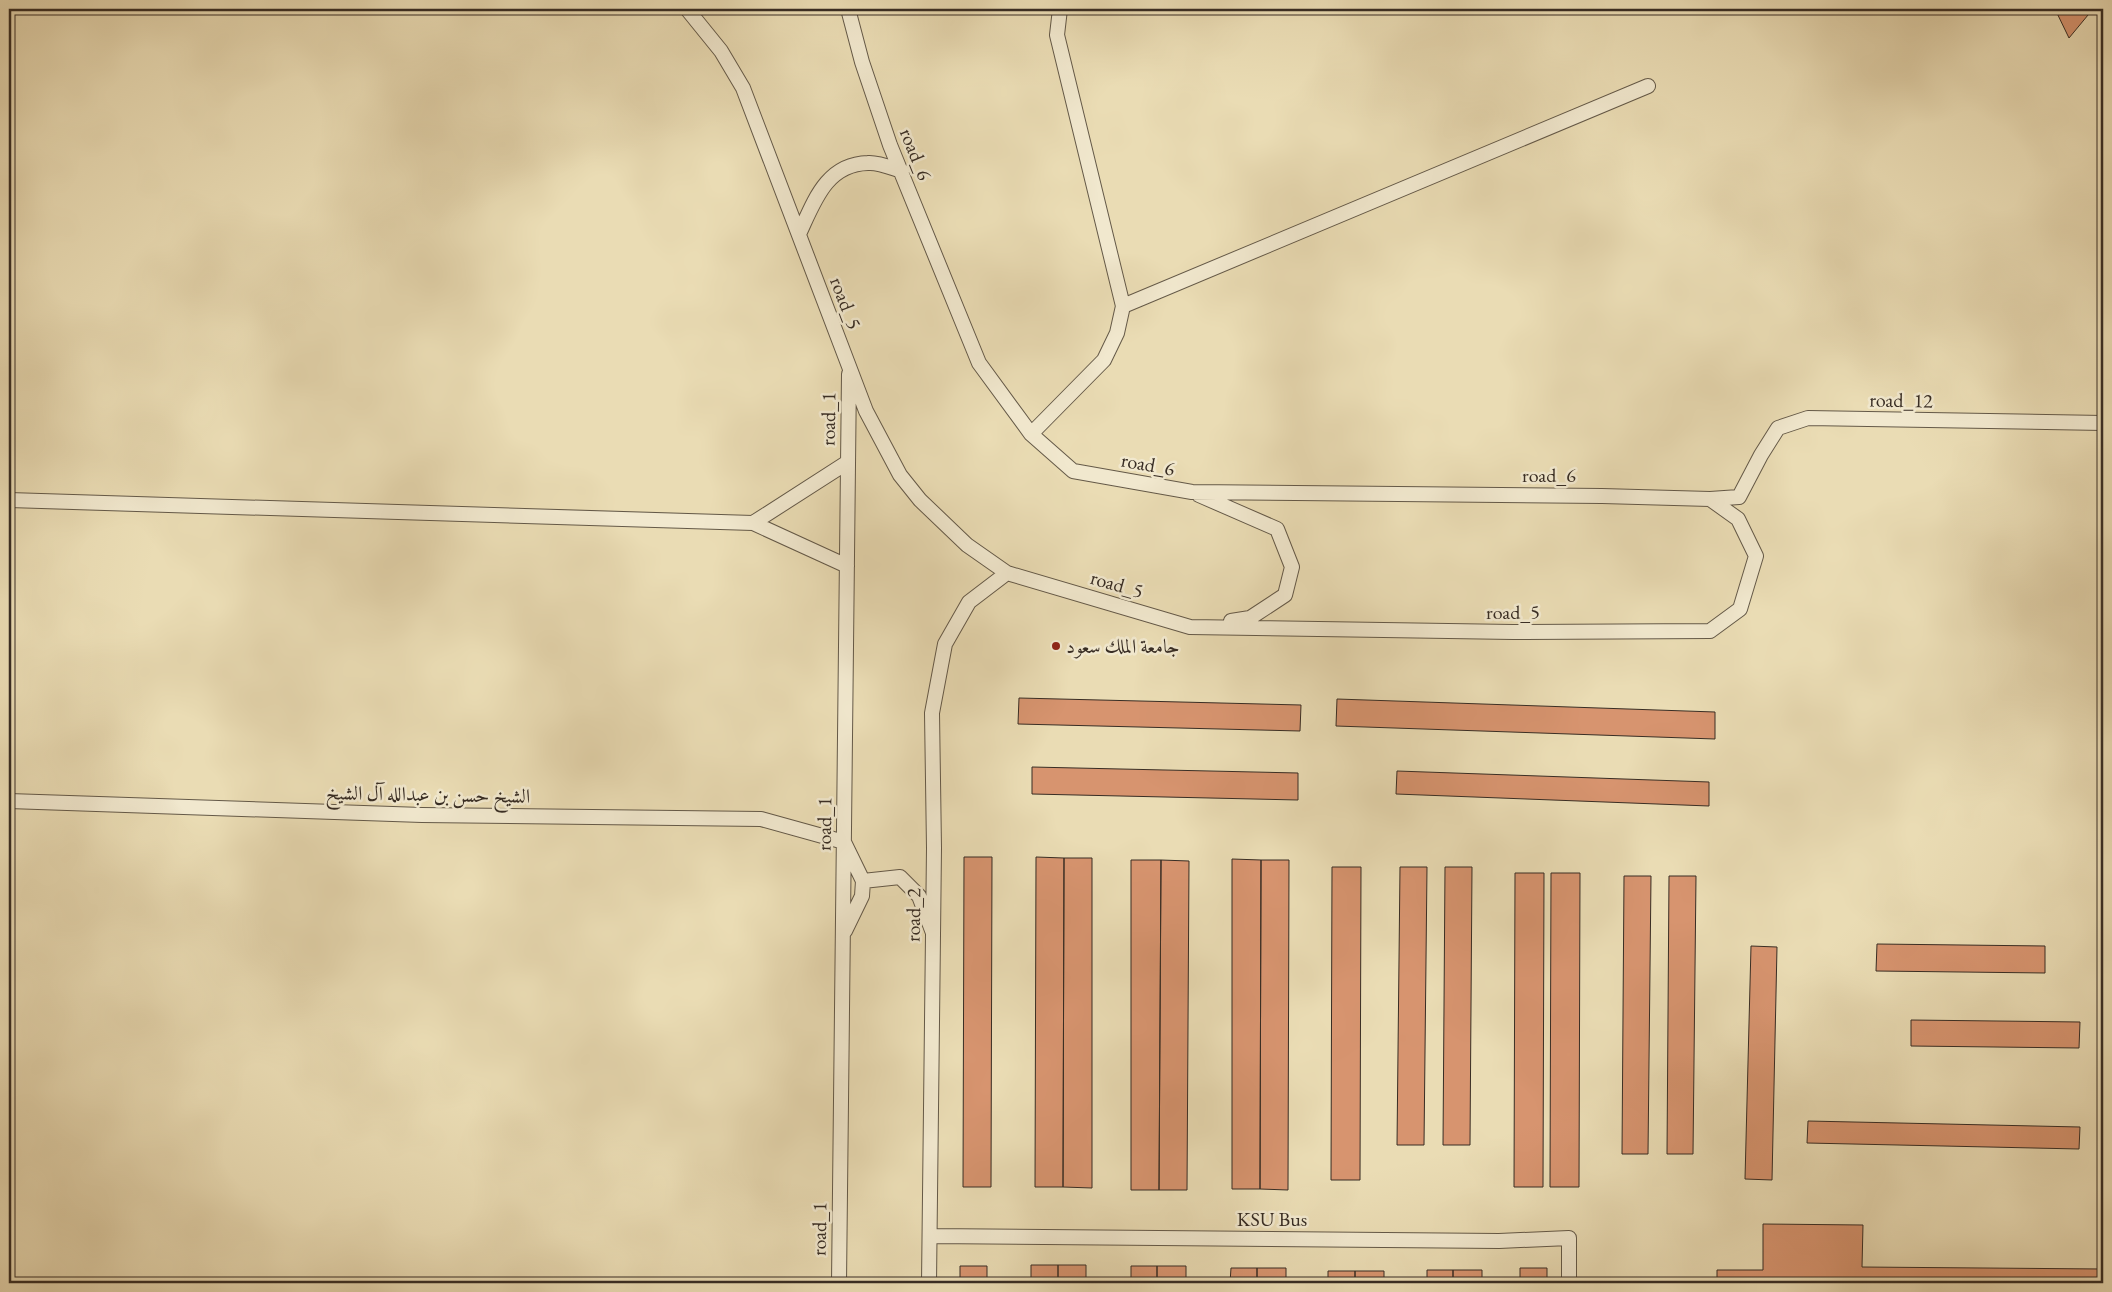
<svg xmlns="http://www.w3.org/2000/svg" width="2112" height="1292" font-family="'EB Garamond',Amiri,serif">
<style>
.building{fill:#d7946f;stroke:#382d24}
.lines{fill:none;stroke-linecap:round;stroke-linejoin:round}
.lane-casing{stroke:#645948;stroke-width:16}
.lane{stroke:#f1e8ce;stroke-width:14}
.poi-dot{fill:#8f2418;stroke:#f1e8ce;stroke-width:2}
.labels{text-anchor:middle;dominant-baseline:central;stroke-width:5;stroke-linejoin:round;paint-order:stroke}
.street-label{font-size:20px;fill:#382d24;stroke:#f1e8ce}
.poi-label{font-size:20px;fill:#382d24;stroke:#f1e8ce;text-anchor:start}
</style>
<rect width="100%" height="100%" fill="#eadcb4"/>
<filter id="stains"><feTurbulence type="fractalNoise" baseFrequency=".004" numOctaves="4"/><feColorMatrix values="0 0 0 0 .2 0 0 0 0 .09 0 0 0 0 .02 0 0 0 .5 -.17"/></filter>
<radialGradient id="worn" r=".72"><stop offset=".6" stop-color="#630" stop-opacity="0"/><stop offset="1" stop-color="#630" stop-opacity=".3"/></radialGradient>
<!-- building -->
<path class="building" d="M2055 9H2093L2069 38Z
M1019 698 1301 705 1300 731 1018 724Z
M1337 699 1715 712V739L1336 726Z
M1032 767 1298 773V800L1032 794Z
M1397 771 1709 782V806L1396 794Z
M964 857H992L991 1187H963Z
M1036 857 1064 858 1063 1187H1035Z
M1064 858H1092V1188L1063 1187Z
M1232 859 1261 860 1260 1189H1232Z
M1131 860H1161L1159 1190H1131Z
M1161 860 1189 861 1187 1190H1159Z
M1261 860H1289L1288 1190 1260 1189Z
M1332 867H1361L1360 1180H1331Z
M1400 867H1427L1424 1145H1397Z
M1445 867H1472L1470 1145H1443Z
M1515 873H1544L1543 1187H1514Z
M1551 873H1580L1579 1187H1550Z
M1624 876H1651L1648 1154H1622Z
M1669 876H1696L1693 1154H1667Z
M1877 944 2045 946V973L1876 971Z
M1751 946 1777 947 1772 1180 1745 1179Z
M1911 1020 2080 1022 2079 1048 1911 1046Z
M1808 1121 2080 1127 2079 1149 1807 1143Z
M1763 1224 1863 1225 1862 1267 2103 1269V1283H1717V1270H1763Z
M1031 1265H1058V1283H1031Z
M1058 1265H1086V1283H1058Z
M960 1266H987V1283H960Z
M1131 1266H1157V1283H1131Z
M1157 1266H1186V1283H1157Z
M1231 1268H1257V1283H1230Z
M1257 1268H1286V1283H1257Z
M1520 1268H1547V1283H1520Z
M1427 1270H1453V1283H1427Z
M1453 1270H1482V1283H1453Z
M1328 1271H1355V1283H1328Z
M1355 1271H1384V1283H1355Z"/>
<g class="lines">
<defs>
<path id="lane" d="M687 9 721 51 743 88 866 411 900 475 920 500 967 545 1007 573 1190 627 1513 632 1710 631 1740 609 1756 556 1738 519 1710 499
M848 9 862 62 890 145 979 363 1031 434 1073 471 1192 492 1602 496 1710 499 1739 497 1761 455 1778 428 1808 418 2103 423
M799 234C814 202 826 164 868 163 878 162 892 168 902 171
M1123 306 1648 86
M1031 434 1104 360 1117 333 1123 306 1057 35 1060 9
M1199 495 1277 529 1292 567 1285 595 1250 618 1231 621
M9 500 753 523
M847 566 753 523 848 462
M9 801 422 815 761 819 844 842 863 881 900 877 919 896 933 933
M845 931 862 896 863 881
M930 1236 1499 1241 1569 1238V1283
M839 1283 849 374
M929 1283 934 848 932 713 945 644 969 602 1007 573"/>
</defs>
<!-- lane casing -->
<use href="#lane" class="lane-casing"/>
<!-- lane -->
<use href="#lane" class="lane"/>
</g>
<!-- markers -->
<circle class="poi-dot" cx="1056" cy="646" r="5"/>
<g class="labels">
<!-- street labels -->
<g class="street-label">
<text transform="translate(916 154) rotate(68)">road_6</text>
<text transform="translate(846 303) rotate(69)">road_5</text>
<text transform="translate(1901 400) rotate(1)">road_12</text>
<text transform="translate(828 419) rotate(-89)">road_1</text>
<text transform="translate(1148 464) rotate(10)">road_6</text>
<text x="1549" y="475">road_6</text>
<text transform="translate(1117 584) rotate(16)">road_5</text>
<text x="1513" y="612">road_5</text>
<text transform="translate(428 794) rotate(1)">الشيخ حسن بن عبدالله آل الشيخ</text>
<text transform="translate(824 824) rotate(-89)">road_1</text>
<text transform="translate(913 915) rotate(-89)">road_2</text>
<text x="1272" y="1219">KSU Bus</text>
<text transform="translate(819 1229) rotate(-89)">road_1</text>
</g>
<!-- poi labels -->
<g class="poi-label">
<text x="1066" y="646">جامعة الملك سعود</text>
</g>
</g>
<!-- margin -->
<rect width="2112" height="1292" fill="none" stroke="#eadcb4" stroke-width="30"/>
<rect x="10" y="10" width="2092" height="1272" fill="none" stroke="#382d24" stroke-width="2.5"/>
<rect x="15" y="15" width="2082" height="1262" fill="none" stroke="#382d24"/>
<rect width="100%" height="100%" filter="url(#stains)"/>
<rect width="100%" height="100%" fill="url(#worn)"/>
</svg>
